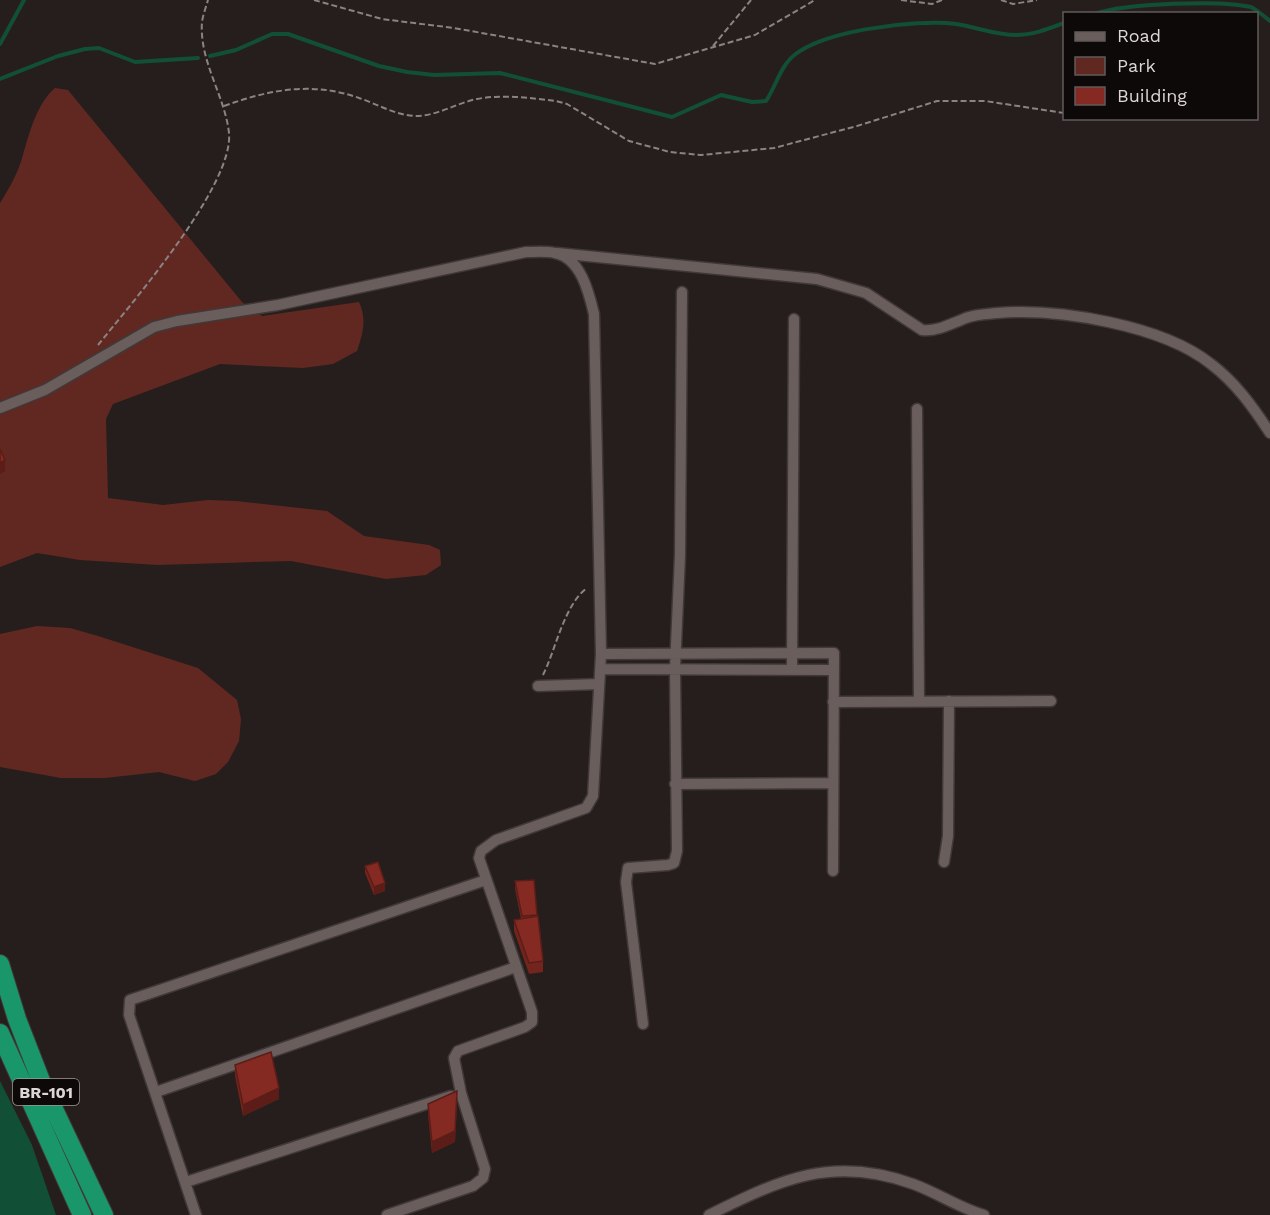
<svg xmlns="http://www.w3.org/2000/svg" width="1270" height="1215" font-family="'Work Sans',sans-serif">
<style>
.green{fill:#612822}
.water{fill:#114f36}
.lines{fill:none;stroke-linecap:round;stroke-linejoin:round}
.stream{stroke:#114f36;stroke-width:4}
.minor-casing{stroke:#403938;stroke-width:13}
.trunk-casing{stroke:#403938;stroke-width:20}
.path{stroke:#8a8382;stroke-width:2;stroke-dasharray:6 3;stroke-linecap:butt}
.minor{stroke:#695e5c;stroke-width:10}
.trunk{stroke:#1a966b;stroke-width:18}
.wall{fill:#72241d}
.shaded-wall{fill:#5c1d18}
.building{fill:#842a22;stroke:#5c1d18;stroke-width:1.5}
.labels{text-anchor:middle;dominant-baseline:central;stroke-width:6;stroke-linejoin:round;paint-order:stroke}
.shield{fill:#0d0908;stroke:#9e9898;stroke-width:1.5}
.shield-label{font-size:16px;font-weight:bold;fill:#dcd6d5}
</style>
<rect width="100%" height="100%" fill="#261e1c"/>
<!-- green -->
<path class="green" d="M55 88 68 90 242 302 262 316 359 302C367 319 363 333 357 351L333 364 303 368 220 364 113 404 106 419 108 498 163 505 208 500 236 501 327 511 364 536 429 545 440 550 441 565 426 575 386 579 291 561 158 565 80 560 37 553 0 567V203C9 189 19 171 23 155 29 134 37 103 55 88Z
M37 626 70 628 98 636 198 668 237 700 241 719 239 741 228 762 216 774 195 781 159 772 105 778H61L0 767V634Z"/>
<!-- water -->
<path class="water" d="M0 1081 32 1145 56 1215H0Z"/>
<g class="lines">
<!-- stream -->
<path class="stream" d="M1094 14C1126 3 1221 0 1251 7 1258 11 1264 16 1270 21
M0 44 24 0
M210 56 236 50 272 34H288L379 66 407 72 434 75 500 73 672 117 721 95 752 102 766 101C774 89 778 75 786 64 808 30 919 19 956 24 976 27 996 35 1016 35 1033 35 1048 29 1064 23
M0 79 58 56 85 49 99 48 135 62 198 58"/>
<defs>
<path id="minor" d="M557 253 817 279 866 293 922 330C938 332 954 322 969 317 978 314 988 314 997 313 1058 308 1162 325 1211 364 1236 383 1253 407 1270 433
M0 408 45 390 154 327 177 321 278 305 526 252C535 252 546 251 555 253 581 258 589 293 594 314L601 654 593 796 586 808 496 840 481 851 479 858 532 1012V1022L525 1027 458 1051 454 1058 461 1093 485 1169 483 1178 473 1186 387 1215
M917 409 919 701
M601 654 834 653 833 871
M601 669 834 670
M792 669 794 319
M538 686 599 684
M833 702 1051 701
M675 784 832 783
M944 862 948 836 949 701
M643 1024 626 882 628 868 668 865 674 863 677 851 675 668 680 555 682 292
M156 1092 516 967
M186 1182 451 1096
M196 1215 129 1015 130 1000 486 880
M709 1215C781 1179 833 1155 913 1184 938 1193 959 1208 984 1215"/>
<path id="trunk" d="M0 964 17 1019 43 1086 104 1215
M0 1033 82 1215"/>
</defs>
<!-- minor casing -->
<use href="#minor" class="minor-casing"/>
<!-- trunk casing -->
<use href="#trunk" class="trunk-casing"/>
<!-- path -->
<path class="path" d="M314 0 382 19 454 28 655 64 755 35 815 0
M901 0 932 4 942 0
M1001 0 1013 4 1037 0
M713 46 751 0
M224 106C268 90 312 81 359 98 377 104 395 115 415 116 438 116 456 103 477 99 502 94 531 98 556 101L567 104 629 141 670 152 701 155 774 148 857 126 937 101H985L1064 113
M98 345C131 304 234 185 229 133 225 96 199 61 202 22 203 15 206 7 208 0
M543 675C556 649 564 605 587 588"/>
<!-- minor -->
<use href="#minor" class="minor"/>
<!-- trunk -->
<use href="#trunk" class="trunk"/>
</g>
<!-- wall -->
<path class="wall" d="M365 866 385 891 374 895 365 873Z
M534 880 537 916 543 961V972L529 974 514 931V920L521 919 515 889V881Z
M235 1065 279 1099 243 1116 235 1076Z
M457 1102 455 1142 432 1153 428 1115V1104Z"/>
<!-- shaded-wall -->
<path class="shaded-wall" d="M5 460V471L0 474V463Z
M385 883V891L374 895V887Z
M279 1088V1099L243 1116V1105Z
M457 1091 455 1142 432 1153V1142Z"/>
<!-- building -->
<path class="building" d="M0 449 5 460 0 463Z
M378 862 385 883 374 887 365 866Z
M534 880 537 915 522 916 515 881Z
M538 916 543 961 529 963 514 920Z
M271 1052 279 1088 243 1105 235 1065Z
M457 1091 455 1131 432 1142 428 1104Z"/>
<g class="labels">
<!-- shield labels -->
<rect class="shield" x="13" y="1079" width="66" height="26" rx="4.5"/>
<g class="shield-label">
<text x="46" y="1092">BR-101</text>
</g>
</g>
<!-- legend -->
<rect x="1063" y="12" width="195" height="108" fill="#0d0908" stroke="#605b5a" stroke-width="1.5"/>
<rect x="1075" y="32" width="30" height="9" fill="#695e5c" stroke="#605b5a" stroke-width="1.5"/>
<text x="1117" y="42" font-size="18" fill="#dcd6d5">Road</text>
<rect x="1075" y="57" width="30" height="18" fill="#612822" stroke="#605b5a" stroke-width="1.5"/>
<text x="1117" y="72" font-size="18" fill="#dcd6d5">Park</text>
<rect x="1075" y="87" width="30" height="18" fill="#842a22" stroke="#605b5a" stroke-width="1.5"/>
<text x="1117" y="102" font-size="18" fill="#dcd6d5">Building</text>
</svg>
